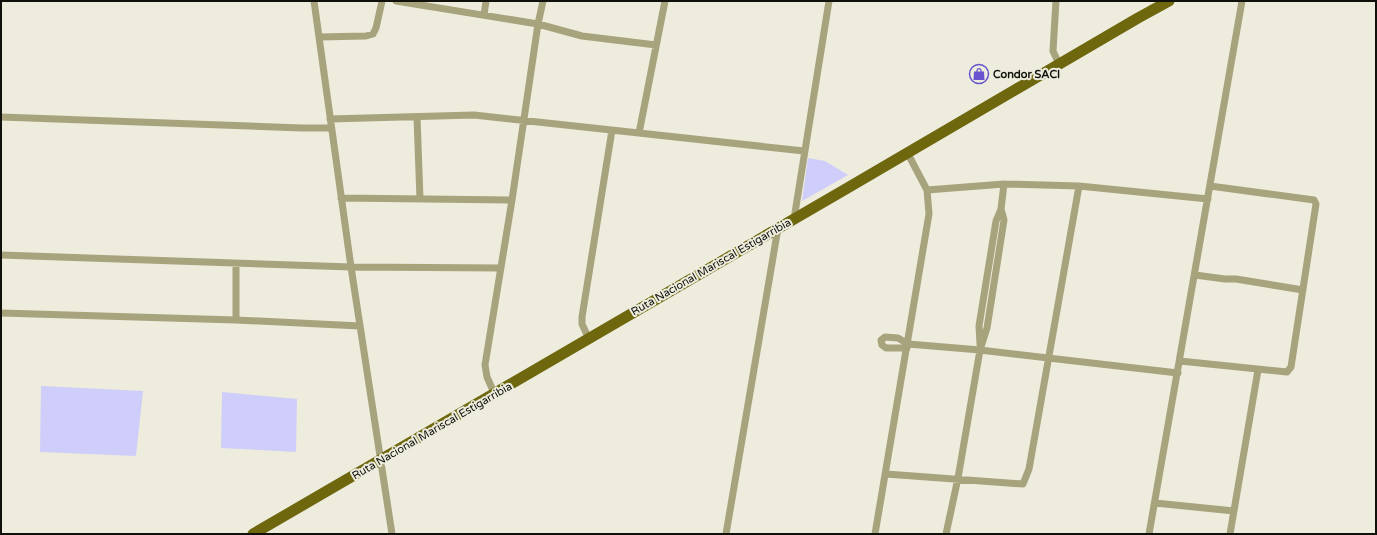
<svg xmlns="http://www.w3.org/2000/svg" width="1377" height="535" font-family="'Varela Round',sans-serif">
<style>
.green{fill:#cfcdfa}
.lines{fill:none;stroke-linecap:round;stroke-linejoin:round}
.street{stroke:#a6a37d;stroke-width:7}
.primary{stroke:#6e670e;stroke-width:11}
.labels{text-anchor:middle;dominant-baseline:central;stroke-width:4;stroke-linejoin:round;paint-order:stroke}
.poi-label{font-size:11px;font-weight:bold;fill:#11110c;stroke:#edecdd;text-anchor:start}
.street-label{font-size:11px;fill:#11110c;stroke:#edecdd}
</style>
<rect width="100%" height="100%" fill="#edecdd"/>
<!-- green -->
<path class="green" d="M808 158 825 161 848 175 802 201Z
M41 386 143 391 136 456 40 452Z
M222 392 297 399 296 452 221 448Z"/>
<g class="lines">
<!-- street -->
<path class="street" d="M314 1 351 267 392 534
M396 1 538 24 582 36 656 45
M1056 1 1053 51 1059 64
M484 15 486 1
M319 37 366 36 373 34 376 28 382 1
M1 117 302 128H331
M417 117 420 199
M330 119 474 115 804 151
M639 133 665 1
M927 190 1004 184 1079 186 1208 199
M341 198 512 200
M794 219 829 1
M1 255 351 267 501 268
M1195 275 1225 279H1236L1303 290
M1 313 236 320 360 326
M236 320V264
M589 339 582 324V317L612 130
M980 344 979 326 996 221 1001 209
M907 348H886L882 345 881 340 885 337 898 338 908 344 980 350 1178 373
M1180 361 1287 372 1291 367 1316 204 1314 200 1210 186
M495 395 487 377 485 365 512 200 538 24 543 1
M886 474 1023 484 1029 469 1079 186
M1155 503 1234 511
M726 534 778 228
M875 534 929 214 927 190 907 152
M946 534 958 478 980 350 987 328 1004 220 1001 209 1004 184
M1149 534 1242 1
M1230 534 1258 370"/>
<!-- primary -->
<path class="primary" d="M253 534C549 364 843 190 1138 18L1169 1"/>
</g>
<!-- icons -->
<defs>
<symbol id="shop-ring" viewBox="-11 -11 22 22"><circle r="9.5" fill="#edecdd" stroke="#6a54cd" stroke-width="1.5"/><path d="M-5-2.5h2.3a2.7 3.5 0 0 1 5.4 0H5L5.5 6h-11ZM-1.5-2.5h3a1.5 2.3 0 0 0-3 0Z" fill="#6a54cd"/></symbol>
</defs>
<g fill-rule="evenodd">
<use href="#shop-ring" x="968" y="63" width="22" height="22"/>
</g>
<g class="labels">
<!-- poi labels -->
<g class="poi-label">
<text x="993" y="74">Condor SACI</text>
</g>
<!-- street labels -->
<g class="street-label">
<text transform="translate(711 267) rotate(-30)">Ruta Nacional Mariscal Estigarribia</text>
<text transform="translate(432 431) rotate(-30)">Ruta Nacional Mariscal Estigarribia</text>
</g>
</g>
<!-- border -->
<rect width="1377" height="535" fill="none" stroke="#11110c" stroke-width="4"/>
</svg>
